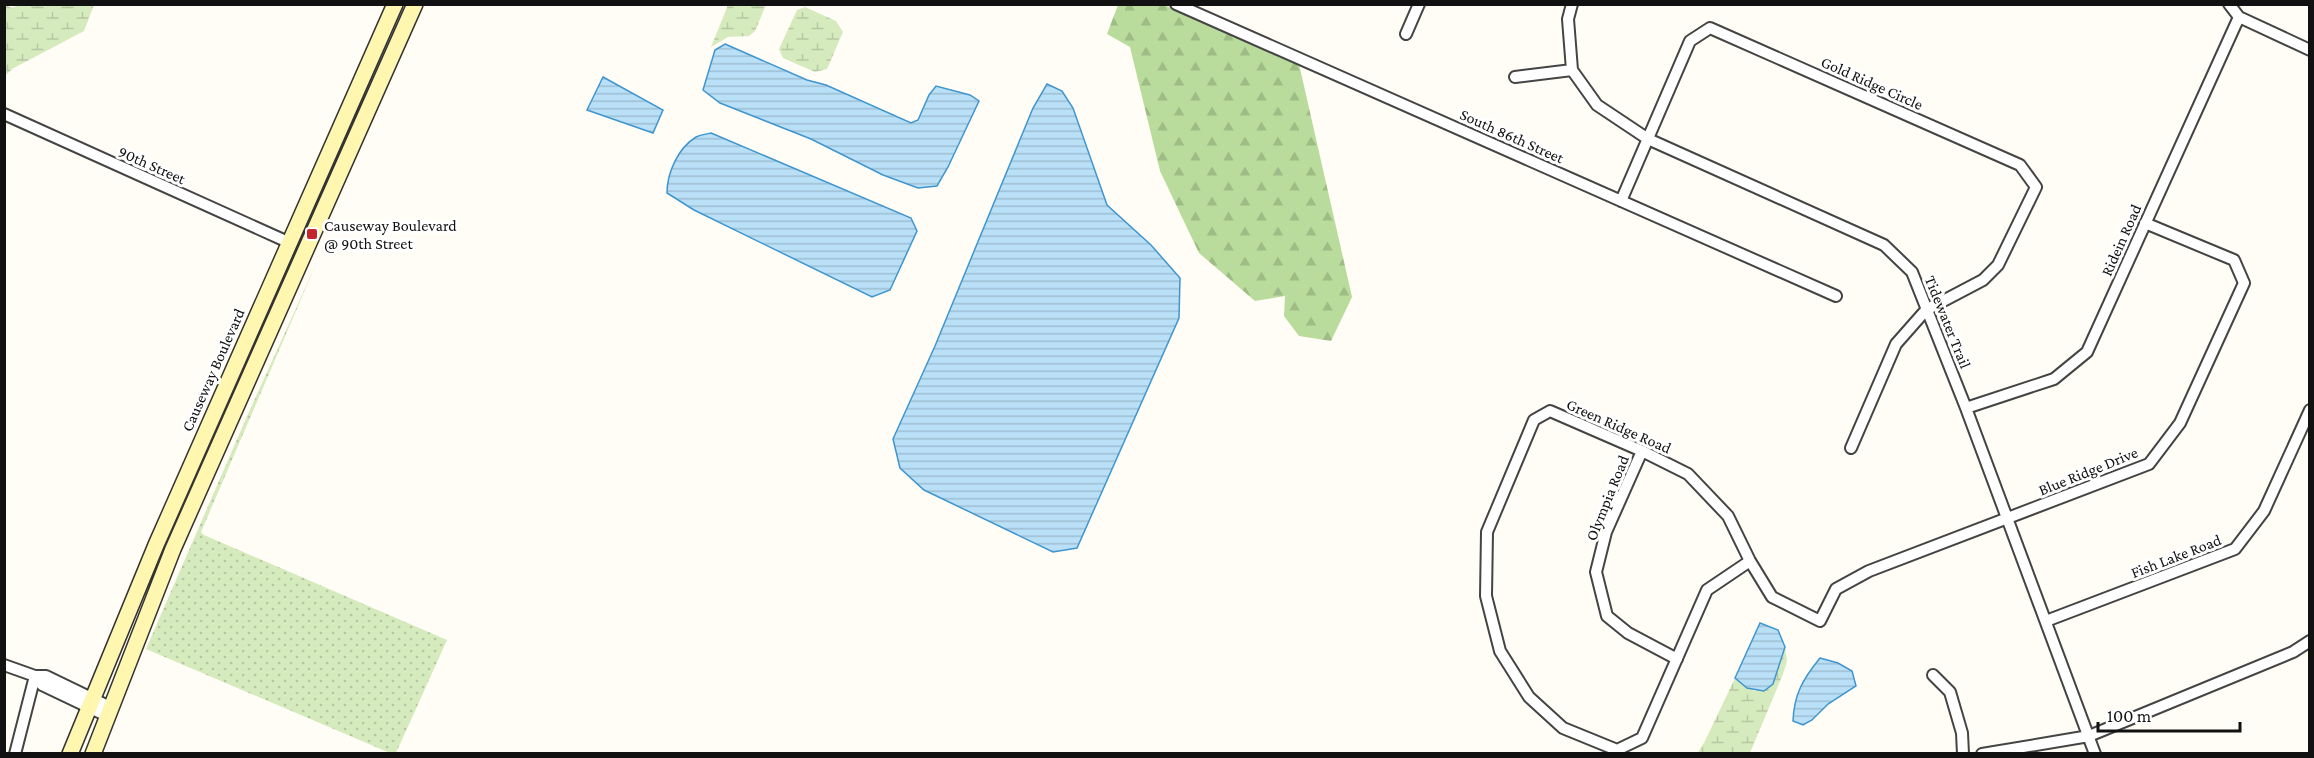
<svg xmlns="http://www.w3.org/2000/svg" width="2314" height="758" font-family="'Crimson Pro',serif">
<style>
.green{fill:url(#green-dots)}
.forest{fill:url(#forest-firs)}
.wetland{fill:url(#wetland-marsh)}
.water{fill:url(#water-rules);stroke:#3f96cf;stroke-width:1.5}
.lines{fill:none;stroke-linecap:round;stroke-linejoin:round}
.street-casing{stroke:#444;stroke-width:14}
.secondary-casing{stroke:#333;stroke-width:18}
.street{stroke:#fff;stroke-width:10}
.secondary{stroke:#fff6b0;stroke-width:15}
.poi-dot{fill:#c4262e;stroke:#fff;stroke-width:2}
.labels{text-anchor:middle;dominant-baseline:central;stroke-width:6;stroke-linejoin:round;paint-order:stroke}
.street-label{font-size:16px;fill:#111;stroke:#fff}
.poi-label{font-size:16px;fill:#111;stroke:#fff;text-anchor:start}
</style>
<defs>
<pattern id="green-dots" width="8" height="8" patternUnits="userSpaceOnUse" patternTransform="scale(1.5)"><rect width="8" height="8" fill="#d5ebbd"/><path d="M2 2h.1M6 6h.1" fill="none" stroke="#b6c8a1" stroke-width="1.8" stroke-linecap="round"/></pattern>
<pattern id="forest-firs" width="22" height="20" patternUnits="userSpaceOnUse" patternTransform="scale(1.5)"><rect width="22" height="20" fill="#b9dc9c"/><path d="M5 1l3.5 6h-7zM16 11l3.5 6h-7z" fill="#9ebc85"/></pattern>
<pattern id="wetland-marsh" width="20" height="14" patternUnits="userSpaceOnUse" patternTransform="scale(1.5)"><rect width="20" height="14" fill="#d5ebbd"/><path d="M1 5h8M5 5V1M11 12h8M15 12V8" fill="none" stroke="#b6c8a1"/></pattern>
<pattern id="water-rules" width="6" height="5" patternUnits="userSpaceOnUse" patternTransform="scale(1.5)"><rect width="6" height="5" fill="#b9e0f7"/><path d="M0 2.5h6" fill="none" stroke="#9ebfd3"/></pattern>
</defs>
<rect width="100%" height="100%" fill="#fffdf5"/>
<!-- green -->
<path class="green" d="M317 262 201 532 204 535 447 640 396 753H390L146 649 248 414Z"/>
<!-- forest -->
<path class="forest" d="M1118 5H1164L1299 64 1352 297 1331 341 1299 336 1284 316 1285 296 1255 301 1199 253 1160 171 1130 47 1107 34Z"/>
<!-- wetland -->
<path class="wetland" d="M21 4 94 5 84 31 12 69 5 76V5L12 8Z
M728 5H766L755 31 749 36 728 37 711 47Z
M805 7 836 21 843 32 827 69 815 72 783 58 779 49 797 10Z
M1785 647 1787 661 1783 674 1750 753 1697 754 1705 741 1735 678 1755 691 1773 684Z"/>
<!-- water -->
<path class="water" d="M725 44 807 80 826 85 911 123 918 120 929 95 936 86 970 95 979 101 948 167 937 186 918 188 883 175 811 139 720 103 703 90 715 50Z
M603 77 663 110 653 133 587 110Z
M1047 84 1062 91 1073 108 1107 205 1151 245 1180 278 1179 318 1077 548 1053 552 924 490 900 468 893 439 935 346 1033 108Z
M711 133 911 218 917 231 890 290 872 297 694 210 667 193C667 173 678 148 696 137 700 135 706 134 711 133Z
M1760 623 1778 630 1785 647 1773 684 1764 691 1747 688 1735 678Z
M1820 658 1838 663 1852 671 1856 686 1828 704 1812 720 1803 725 1793 721C1794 694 1803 679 1820 658Z"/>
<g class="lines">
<defs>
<path id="street" d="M1176 4 1836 296
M1572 4 1568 19 1572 70 1597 105 1648 139 1884 245 1912 272 1966 408 2095 754
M2229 4 2239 17 2310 50
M1406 34 1419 4
M1515 77 1572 70
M4 114 288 242
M1621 201 1690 41 1710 28 2020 165 2036 187 1998 265 1983 280 1926 310 1896 344 1851 448
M1966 408 2054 379 2087 352 2239 17
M1642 451 1606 532 1596 572 1607 616 1628 633 1677 659
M1750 561 1707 590 1642 738 1617 750 1563 728 1529 697 1500 651 1486 596 1487 532 1534 420 1550 411 1642 451 1688 474 1728 516 1750 561 1772 597 1820 621 1836 589 1869 571 2149 464 2180 423 2244 283 2234 260 2145 223
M2046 621 2235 549 2264 511 2310 410
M4 665 35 676H46L110 707
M1933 675 1950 692 1962 733 1963 754
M35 676 42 685 107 716
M15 754 35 676
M1982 754 2089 736 2293 652 2310 641"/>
<path id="secondary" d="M70 754 156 545 395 4
M93 754 173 549 415 4"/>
</defs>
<!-- street casing -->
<use href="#street" class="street-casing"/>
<!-- secondary casing -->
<use href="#secondary" class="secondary-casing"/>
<!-- street -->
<use href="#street" class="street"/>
<!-- secondary -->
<use href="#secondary" class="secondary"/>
</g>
<!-- markers -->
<rect class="poi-dot" x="306" y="228" width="12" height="12" rx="3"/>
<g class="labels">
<!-- street labels -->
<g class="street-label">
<text transform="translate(1872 83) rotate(24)">Gold Ridge Circle</text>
<text transform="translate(1512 136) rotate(24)">South 86th Street</text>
<text transform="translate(152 165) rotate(24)">90th Street</text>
<text transform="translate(2121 240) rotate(-66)">Ridein Road</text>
<text transform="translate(1948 322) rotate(68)">Tidewater Trail</text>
<text transform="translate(213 370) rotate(-66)">Causeway Boulevard</text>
<text transform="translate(1619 426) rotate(24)">Green Ridge Road</text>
<text transform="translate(2088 471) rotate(-22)">Blue Ridge Drive</text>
<text transform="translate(1607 498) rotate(-68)">Olympia Road</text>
<text transform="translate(2176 556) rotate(-21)">Fish Lake Road</text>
</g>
<!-- poi labels -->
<g class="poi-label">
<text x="324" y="225">Causeway Boulevard<tspan x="324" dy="18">@ 90th Street</tspan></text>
</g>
</g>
<!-- border -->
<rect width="2314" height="758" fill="none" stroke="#111111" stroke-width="12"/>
<!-- scale -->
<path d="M2098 722v9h142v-9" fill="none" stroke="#111111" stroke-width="3"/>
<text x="2107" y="722" font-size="18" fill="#111111" stroke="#ffffff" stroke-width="4.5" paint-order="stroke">100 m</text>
</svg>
